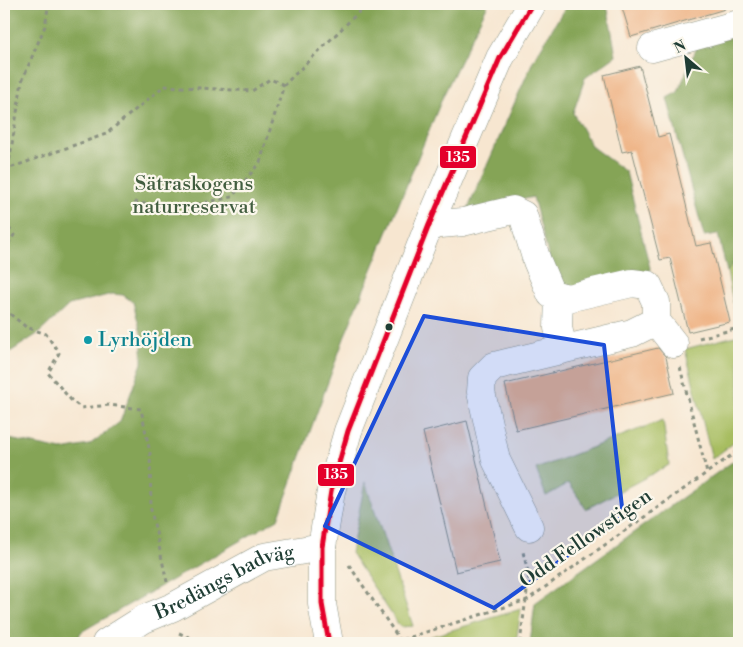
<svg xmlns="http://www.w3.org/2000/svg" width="743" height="647" font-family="'Libre Bodoni',serif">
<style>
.green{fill:#a7bd61;stroke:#637d4a}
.forest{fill:#85a457;stroke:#527046}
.building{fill:#efb689}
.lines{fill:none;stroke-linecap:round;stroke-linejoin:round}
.minor-casing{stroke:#8b9282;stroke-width:29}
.path{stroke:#8b9282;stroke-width:3;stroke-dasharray:4 4;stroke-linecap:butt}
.minor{stroke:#fff;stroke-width:28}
.bus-1-casing{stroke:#fbf7ec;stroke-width:9}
.bus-1{stroke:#e4002b;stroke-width:5}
.marked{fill:#1d4ed8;fill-opacity:0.2;stroke:#1d4ed8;stroke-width:4;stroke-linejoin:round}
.bus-dot{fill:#1f3d34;stroke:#fbf7ec;stroke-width:2}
.culture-dot{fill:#0f9aa8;stroke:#fbf7ec;stroke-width:2}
.labels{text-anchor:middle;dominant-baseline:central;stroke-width:4.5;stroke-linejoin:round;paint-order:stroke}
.park-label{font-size:20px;fill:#415d3f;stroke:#fbf7ec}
.culture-label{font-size:20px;fill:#0d838f;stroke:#fbf7ec;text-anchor:start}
.street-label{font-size:20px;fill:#1f3d34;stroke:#fbf7ec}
.line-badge{stroke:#fbf7ec;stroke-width:2}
.badge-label{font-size:14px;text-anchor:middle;font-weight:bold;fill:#fff}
</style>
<rect width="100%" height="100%" fill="#fbf7ec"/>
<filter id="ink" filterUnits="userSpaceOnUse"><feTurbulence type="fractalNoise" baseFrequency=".02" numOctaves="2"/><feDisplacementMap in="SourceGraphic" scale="10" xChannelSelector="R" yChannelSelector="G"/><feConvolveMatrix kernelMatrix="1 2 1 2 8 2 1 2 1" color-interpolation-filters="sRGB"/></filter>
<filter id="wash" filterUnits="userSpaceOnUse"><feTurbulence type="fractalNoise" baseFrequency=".0096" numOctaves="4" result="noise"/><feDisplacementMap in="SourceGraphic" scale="20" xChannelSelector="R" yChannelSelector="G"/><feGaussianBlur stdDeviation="1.12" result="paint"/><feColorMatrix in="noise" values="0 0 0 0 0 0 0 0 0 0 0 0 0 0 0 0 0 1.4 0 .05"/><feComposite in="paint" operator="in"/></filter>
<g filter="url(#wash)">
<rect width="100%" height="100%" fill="#f7e6d0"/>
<!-- green -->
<path class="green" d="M739 254V322H737L727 272Z
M739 335V439L712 459 685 349Z
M663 420 669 465 586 509 569 483 546 496 536 469Z
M365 482 413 626 400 627 351 553Z
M521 609 516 643H416V641Z"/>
<!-- forest -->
<path class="forest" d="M4 4H488L444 94 346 333 278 519 81 632 76 643H4V438L62 450 89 445 120 422 142 363V337L133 302 123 295 112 294 69 305 39 333 4 356Z
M567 4H607L616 56 585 78 573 113 592 147 626 172 651 272 559 296 533 197 466 213 533 61Z
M739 36V254L727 272 718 234 704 236 667 98 678 92 698 44Z
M739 457V643H530L535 603Z"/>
<g id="blocks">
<!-- building -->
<path class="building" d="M621 4H724L725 9 631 37Z
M640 66 658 137 669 134 696 246 711 243 730 322 688 332 670 258 660 260 632 150 622 152 604 75Z
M658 348 666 357 674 393 516 430 505 384Z
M467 421 500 562 456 572 423 432Z"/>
</g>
</g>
<g filter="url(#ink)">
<use href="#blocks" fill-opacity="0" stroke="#8b9282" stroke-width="1"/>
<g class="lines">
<defs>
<g id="minor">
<path d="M652 48 739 24"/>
<path d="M429 225 463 222 513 210 523 215 537 261 551 294 559 296"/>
<path d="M563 348 558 328 559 296 568 298 632 283 648 285 656 302V321L674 344"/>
<path d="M529 527 496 460 481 392 482 378 494 366 632 333 656 321"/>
<path id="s1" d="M106 643 144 619 173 607 264 557 322 547"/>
<path d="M329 643 322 604V547L331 491 348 431 429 225 500 58 532 4"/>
</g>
</defs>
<!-- minor casing -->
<use href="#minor" class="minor-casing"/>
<!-- path -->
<path class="path" d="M4 170 106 134 164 86 252 91 270 79 284 85
M4 175 9 163 22 81 45 26 48 8 55 4
M134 202 175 209 232 197 260 162 284 85 364 7
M4 221 14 235 4 250
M4 309 26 327 46 334 59 353 48 373 71 400 81 408 110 405 141 409 150 453 151 510 167 582
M699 338 739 328
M680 367 707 473
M349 565 402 643
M179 633 203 643
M379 643 401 640 527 600 739 450
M520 643 529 576 523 552"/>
<!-- minor -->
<use href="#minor" class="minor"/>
<defs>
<path id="bus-1" d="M329 643 322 604V547L331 491 348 431 429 225 500 58 532 4"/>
</defs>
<!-- bus-1 casing -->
<use href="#bus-1" class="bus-1-casing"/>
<!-- bus-1 -->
<use href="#bus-1" class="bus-1"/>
</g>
</g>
<!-- marked area -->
<path class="marked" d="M424 316 604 345 623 516 494 608 325 526Z"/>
<!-- markers -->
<circle class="bus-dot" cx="389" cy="327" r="4.5"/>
<circle class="culture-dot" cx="88" cy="340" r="5"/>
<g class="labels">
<!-- park labels -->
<g class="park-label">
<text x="194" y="184">Sätraskogens<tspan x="194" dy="23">naturreservat</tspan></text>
</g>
<!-- culture labels -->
<g class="culture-label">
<text x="98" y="340">Lyrhöjden</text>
</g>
<!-- street labels -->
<g class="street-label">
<text transform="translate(586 539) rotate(-35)">Odd Fellowstigen</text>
<text stroke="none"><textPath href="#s1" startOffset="134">Bredängs badväg</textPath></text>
</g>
</g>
<g class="line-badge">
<rect x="439" y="145" width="38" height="24" rx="5" fill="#e4002b"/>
<rect x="317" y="463" width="38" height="24" rx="5" fill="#e4002b"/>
</g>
<g class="badge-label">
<text x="458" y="162">135</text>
<text x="336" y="479">135</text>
</g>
<!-- margin -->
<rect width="743" height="647" fill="none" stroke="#fbf7ec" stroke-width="20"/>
<!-- north arrow -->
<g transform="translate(686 58) rotate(332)" stroke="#fbf7ec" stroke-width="4" paint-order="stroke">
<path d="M0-4L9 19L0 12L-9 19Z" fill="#1f3d34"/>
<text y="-8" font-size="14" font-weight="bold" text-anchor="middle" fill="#1f3d34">N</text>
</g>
</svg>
